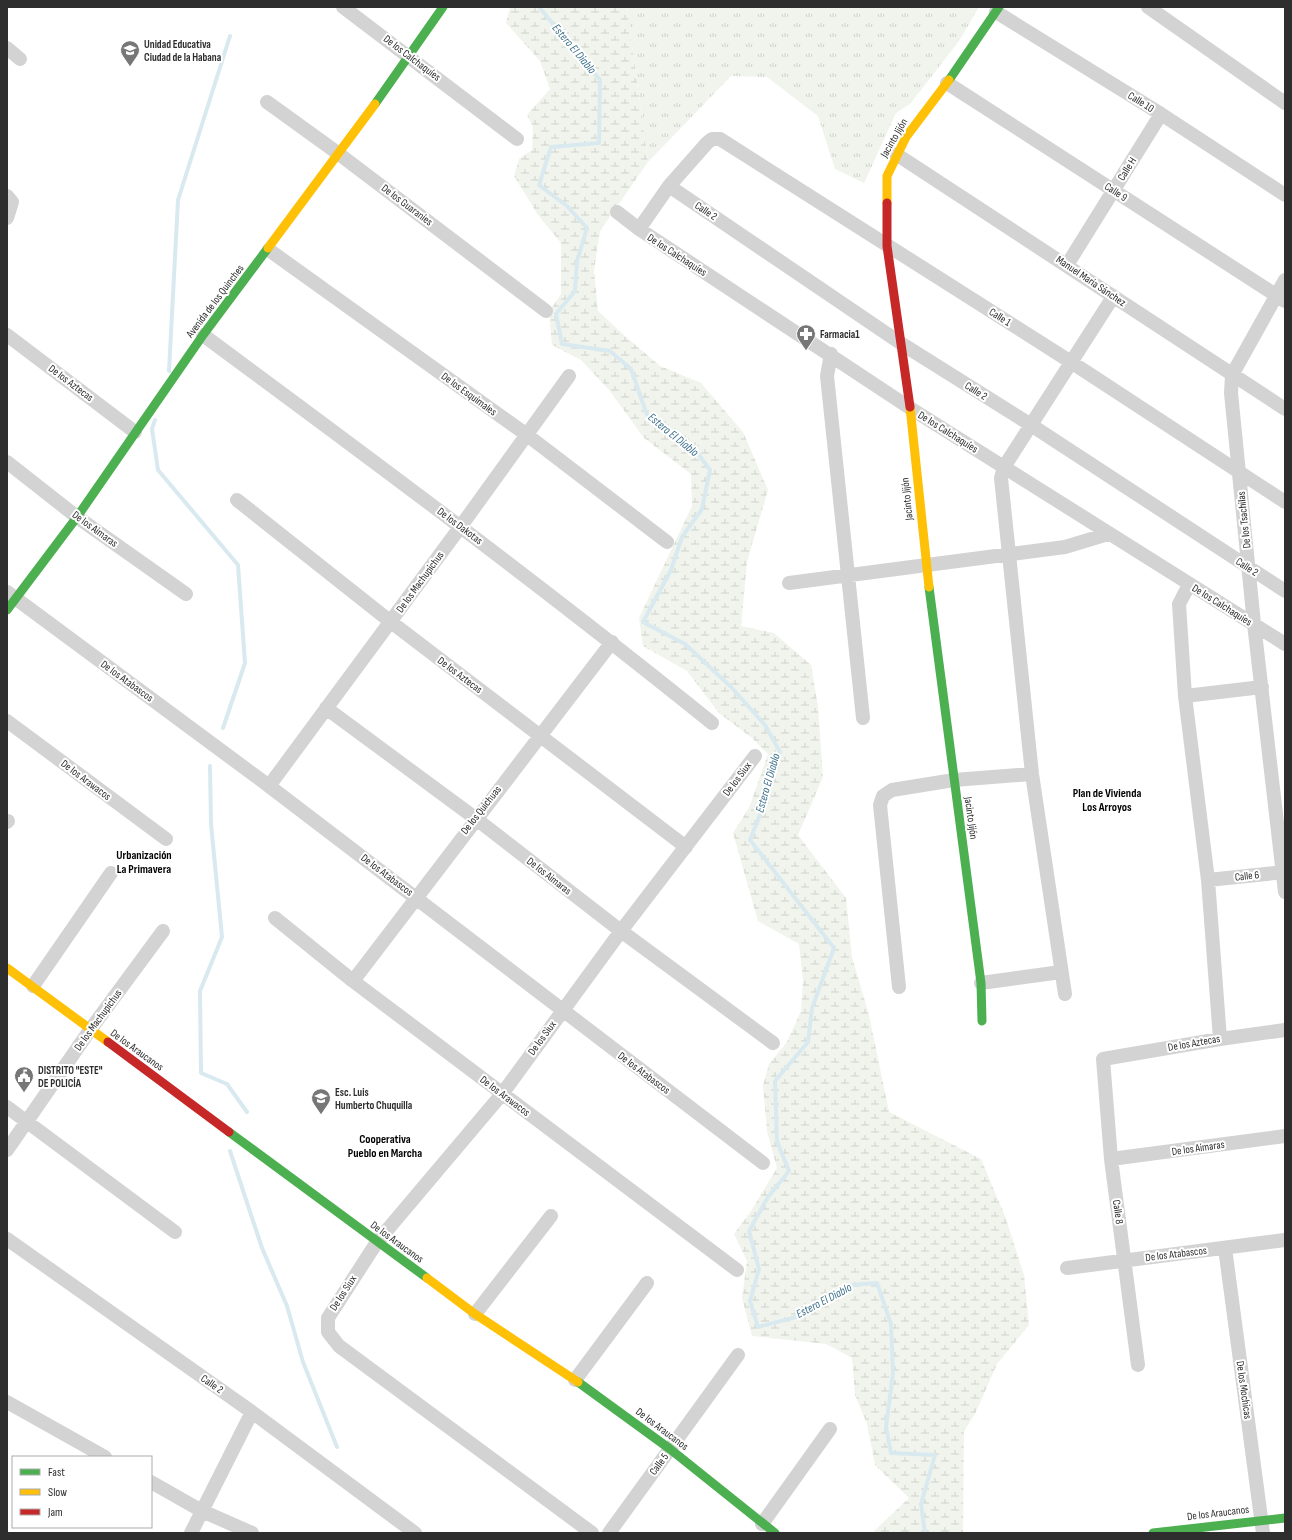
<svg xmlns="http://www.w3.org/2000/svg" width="1292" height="1540" font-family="'Sofia Sans Condensed',sans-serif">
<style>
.grass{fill:url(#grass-tufts)}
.wetland{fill:url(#wetland-marsh)}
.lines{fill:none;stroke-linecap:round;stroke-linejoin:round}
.stream{stroke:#d9e9f0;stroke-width:4}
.street{stroke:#d3d3d3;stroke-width:14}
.fast{stroke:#4caf50;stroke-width:9}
.slow{stroke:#ffc107;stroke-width:9}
.jam{stroke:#c62828;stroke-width:9}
.labels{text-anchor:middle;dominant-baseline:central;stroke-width:4;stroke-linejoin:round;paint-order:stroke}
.poi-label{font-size:11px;font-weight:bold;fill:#2e2e2e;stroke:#fff;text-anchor:start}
.street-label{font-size:11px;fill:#2e2e2e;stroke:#fff}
.water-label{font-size:12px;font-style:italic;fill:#3f728d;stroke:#fff}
.neighbourhood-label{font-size:12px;font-weight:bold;fill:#000;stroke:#fff}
</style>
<defs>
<pattern id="grass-tufts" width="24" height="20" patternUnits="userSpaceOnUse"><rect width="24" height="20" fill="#f1f4ec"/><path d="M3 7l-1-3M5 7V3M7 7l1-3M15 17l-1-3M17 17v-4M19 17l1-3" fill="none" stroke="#cfd2cb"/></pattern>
<pattern id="wetland-marsh" width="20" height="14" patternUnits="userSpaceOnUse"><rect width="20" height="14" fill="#f1f4ec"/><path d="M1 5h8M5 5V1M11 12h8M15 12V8" fill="none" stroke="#cfd2cb"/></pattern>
</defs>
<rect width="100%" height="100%" fill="#fff"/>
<!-- grass -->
<path class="grass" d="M627 7H979L959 41 910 104 896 113 864 183 835 169 818 116 767 77 731 76 648 162Z"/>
<!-- wetland -->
<path class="wetland" d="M510 7H627L648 162 600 231 594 271 598 311 625 336 660 366 701 383 743 432 768 490 747 562 741 626 774 633 811 665 818 706 823 777 798 835 846 898 852 957 869 1015 889 1112 981 1159 1005 1216 1024 1275 1029 1325 997 1364 975 1414 964 1431 963 1533H875L874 1531 909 1498 875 1465 867 1424 855 1395 852 1358 826 1344 752 1336 742 1298 747 1261 734 1234 751 1211 777 1168 767 1131 763 1085 769 1064 787 1042 801 1011 803 980 799 944 758 921 733 833 749 808 768 754 752 738 719 713 687 671 643 646 639 618 692 506 691 474 644 438 609 390 581 360 552 345 549 312 561 294V243L538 215 514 176 519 159 532 150 533 127 527 115 550 89 540 61 506 23Z"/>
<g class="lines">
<!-- stream -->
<path class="stream" d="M539 7 600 80 599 143 551 147 539 185 567 206 587 228 577 261 575 291 556 314 562 344 610 351 631 369 647 415 696 451 710 470 702 509 682 537 671 570 643 622 685 644 731 687 765 725 780 752 763 807 750 840 834 948 812 1008 808 1042 775 1081 777 1141 789 1171 768 1197 749 1231 759 1269 750 1301 758 1327 800 1316 851 1285 877 1283 891 1324 893 1373 886 1427 891 1453 935 1455 921 1504 925 1533
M169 371 178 200 230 36
M155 420 152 429 158 470 238 565 245 663 223 728
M210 766 211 824 222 937 200 991 201 1073 227 1084 247 1112
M230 1151 262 1248 287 1306 303 1362 337 1447"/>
<!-- street -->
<path class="street" d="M343 7 517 139
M1148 7 1285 103
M996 12 1161 114 1285 195
M7 48 20 59
M947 83 1285 301
M267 102 339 154 546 311
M896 154 1285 409
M669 186 902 344 1031 425 1285 591
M7 196 12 202 7 218
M617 212 639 229 910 408 1285 644
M639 229 669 186 707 143 712 139H720L1071 362 1285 502
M269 250 527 435 667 542
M1067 265 1161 114
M1285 280 1232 375 1231 393 1254 624 1285 892
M7 335 135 432
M203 335C375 462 546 589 712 723
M831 354 827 376 863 718
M7 462 77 517 186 594
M237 500 391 622 686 847
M789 583 1065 547 1108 534
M1189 585 1179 604 1185 696 1208 880 1220 1039
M7 592 269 786 763 1163
M1185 696 1262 687
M326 708 475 818 621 931 773 1043
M7 721 166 839
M269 786 461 526 569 376
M7 822 8 821
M1208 880 1285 872
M275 918 353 981 737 1270
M353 981 612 642
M981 983 1061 972
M33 986 111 873
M899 987 880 805 883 796 892 790 954 780 1032 774
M1065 994 1032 774 1001 478 1004 467 1113 297
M7 1107 175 1232
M7 1150 90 1030 163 931
M1111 1159 1285 1136
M7 1239 252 1412 415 1533
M1225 1248 1263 1533
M1067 1268 1285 1240
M475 1314 551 1216
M1138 1365 1111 1159 1103 1059 1220 1039 1285 1030
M575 1380 647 1283
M7 1402 105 1457
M151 1482 202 1511 252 1533
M762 1524 830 1429
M191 1533 252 1412
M592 1533 339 1346 328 1332V1318L377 1242 502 1094 621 931 755 756
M609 1533 738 1355"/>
<!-- fast -->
<path class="fast" d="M949 80 999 7
M375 104 443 7
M929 587 981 983 982 1021
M7 610 77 517 203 335 268 248
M229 1132 427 1278
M578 1382 670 1449 775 1533
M1153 1533 1285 1518"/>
<!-- slow -->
<path class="slow" d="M887 203V176L906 137 949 80
M268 248 375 104
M910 407 929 587
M7 968 108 1042
M427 1278 475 1314 578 1382"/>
<!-- jam -->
<path class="jam" d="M887 203V246L910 407
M108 1042 229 1132"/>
</g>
<!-- icons -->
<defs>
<symbol id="school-pin" viewBox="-11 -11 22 30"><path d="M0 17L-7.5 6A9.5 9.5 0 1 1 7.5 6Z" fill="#777" stroke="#fff"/><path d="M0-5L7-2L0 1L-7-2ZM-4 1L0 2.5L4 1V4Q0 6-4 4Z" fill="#fff"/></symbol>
<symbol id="pharmacy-pin" viewBox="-11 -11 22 30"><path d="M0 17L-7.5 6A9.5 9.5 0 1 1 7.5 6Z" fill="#777" stroke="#fff"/><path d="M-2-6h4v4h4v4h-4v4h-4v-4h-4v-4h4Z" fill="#fff"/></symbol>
<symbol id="civic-pin" viewBox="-11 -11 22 30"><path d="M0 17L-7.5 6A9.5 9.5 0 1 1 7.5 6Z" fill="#777" stroke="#fff"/><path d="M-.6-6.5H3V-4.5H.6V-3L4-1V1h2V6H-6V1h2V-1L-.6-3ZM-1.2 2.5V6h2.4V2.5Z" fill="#fff"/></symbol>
</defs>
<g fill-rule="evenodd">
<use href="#school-pin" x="119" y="39" width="22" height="30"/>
<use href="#pharmacy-pin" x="795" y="323" width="22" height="30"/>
<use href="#civic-pin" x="13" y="1065" width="22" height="30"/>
<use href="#school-pin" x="310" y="1087" width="22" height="30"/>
</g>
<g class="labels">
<!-- poi labels -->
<g class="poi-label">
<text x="144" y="44">Unidad Educativa<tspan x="144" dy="13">Ciudad de la Habana</tspan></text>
<text x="820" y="334">Farmacia1</text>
<text x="38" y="1070">DISTRITO "ESTE"<tspan x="38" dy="13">DE POLICÍA</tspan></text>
<text x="335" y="1092">Esc. Luis<tspan x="335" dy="13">Humberto Chuquilla</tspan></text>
</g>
<!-- street labels -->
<g class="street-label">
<text transform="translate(412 58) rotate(37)">De los Calchaquíes</text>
<text transform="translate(1141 102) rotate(32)">Calle 10</text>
<text transform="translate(894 138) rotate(-60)">Jacinto Jijón</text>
<text transform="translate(1127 169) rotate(-58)">Calle H</text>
<text transform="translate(1116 192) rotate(33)">Calle 9</text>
<text transform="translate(407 205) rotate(37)">De los Guaraníes</text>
<text transform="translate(706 211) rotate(34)">Calle 2</text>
<text transform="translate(677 255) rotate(33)">De los Calchaquíes</text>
<text transform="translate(1091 281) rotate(34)">Manuel María Sánchez</text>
<text transform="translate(215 301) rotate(-53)">Avenida de los Quinches</text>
<text transform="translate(1000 317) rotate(32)">Calle 1</text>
<text transform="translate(71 383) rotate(37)">De los Aztecas</text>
<text transform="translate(976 391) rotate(32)">Calle 2</text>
<text transform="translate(469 394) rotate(36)">De los Esquimales</text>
<text transform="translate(948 432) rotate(32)">De los Calchaquíes</text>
<text transform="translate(907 499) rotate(-96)">Jacinto Jijón</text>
<text transform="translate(1244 520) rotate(-96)">De los Tsachilas</text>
<text transform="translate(460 526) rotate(37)">De los Dakotas</text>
<text transform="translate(95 529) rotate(36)">De los Aimaras</text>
<text transform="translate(1247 567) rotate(33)">Calle 2</text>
<text transform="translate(420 582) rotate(-54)">De los Machupichus</text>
<text transform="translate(1222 605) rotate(32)">De los Calchaquíes</text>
<text transform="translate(460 675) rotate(37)">De los Aztecas</text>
<text transform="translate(127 681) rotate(36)">De los Atabascos</text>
<text transform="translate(737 779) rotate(-53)">De los Siux</text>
<text transform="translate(86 780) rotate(37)">De los Arawacos</text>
<text transform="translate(481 810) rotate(-52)">De los Quichuas</text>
<text transform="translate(971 818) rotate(82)">Jacinto Jijón</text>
<text transform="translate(387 875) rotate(37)">De los Atabascos</text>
<text transform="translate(549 876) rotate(38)">De los Aimaras</text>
<text transform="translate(1247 876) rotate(-6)">Calle 6</text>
<text transform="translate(98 1020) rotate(-54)">De los Machupichus</text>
<text transform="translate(542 1038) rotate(-54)">De los Siux</text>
<text transform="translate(1194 1043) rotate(-10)">De los Aztecas</text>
<text transform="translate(137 1050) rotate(36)">De los Araucanos</text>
<text transform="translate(644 1073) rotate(37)">De los Atabascos</text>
<text transform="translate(505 1096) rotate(37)">De los Arawacos</text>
<text transform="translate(1198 1148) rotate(-8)">De los Aimaras</text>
<text transform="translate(1118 1212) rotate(82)">Calle 8</text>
<text transform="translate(397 1242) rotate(36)">De los Araucanos</text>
<text transform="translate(1176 1254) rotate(-7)">De los Atabascos</text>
<text transform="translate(343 1293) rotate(-57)">De los Siux</text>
<text transform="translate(212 1384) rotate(35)">Calle 2</text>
<text transform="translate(1244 1390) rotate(82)">De los Mochicas</text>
<text transform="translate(662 1429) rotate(37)">De los Araucanos</text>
<text transform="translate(659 1464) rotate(-54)">Calle 5</text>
<text transform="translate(1218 1513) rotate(-7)">De los Araucanos</text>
</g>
<!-- water labels -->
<g class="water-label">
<text transform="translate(574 49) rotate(50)">Estero El Diablo</text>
<text transform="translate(673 435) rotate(39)">Estero El Diablo</text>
<text transform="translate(768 783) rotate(-74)">Estero El Diablo</text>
<text transform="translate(824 1301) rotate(-28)">Estero El Diablo</text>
</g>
<!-- neighbourhood labels -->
<g class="neighbourhood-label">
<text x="1107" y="793">Plan de Vivienda<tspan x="1107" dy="14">Los Arroyos</tspan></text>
<text x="144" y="855">Urbanización<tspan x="144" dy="14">La Primavera</tspan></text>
<text x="385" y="1139">Cooperativa<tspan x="385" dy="14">Pueblo en Marcha</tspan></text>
</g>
</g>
<!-- border -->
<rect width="1292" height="1540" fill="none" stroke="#2e2e2e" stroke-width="16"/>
<!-- legend -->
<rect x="12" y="1456" width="140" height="72" fill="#ffffff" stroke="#ababab"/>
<rect x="20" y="1469" width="20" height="6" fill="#4caf50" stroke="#ababab"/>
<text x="48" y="1476" font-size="12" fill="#2e2e2e">Fast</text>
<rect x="20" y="1489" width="20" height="6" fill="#ffc107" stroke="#ababab"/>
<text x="48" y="1496" font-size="12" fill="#2e2e2e">Slow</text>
<rect x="20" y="1509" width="20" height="6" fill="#c62828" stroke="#ababab"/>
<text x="48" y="1516" font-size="12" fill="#2e2e2e">Jam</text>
</svg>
